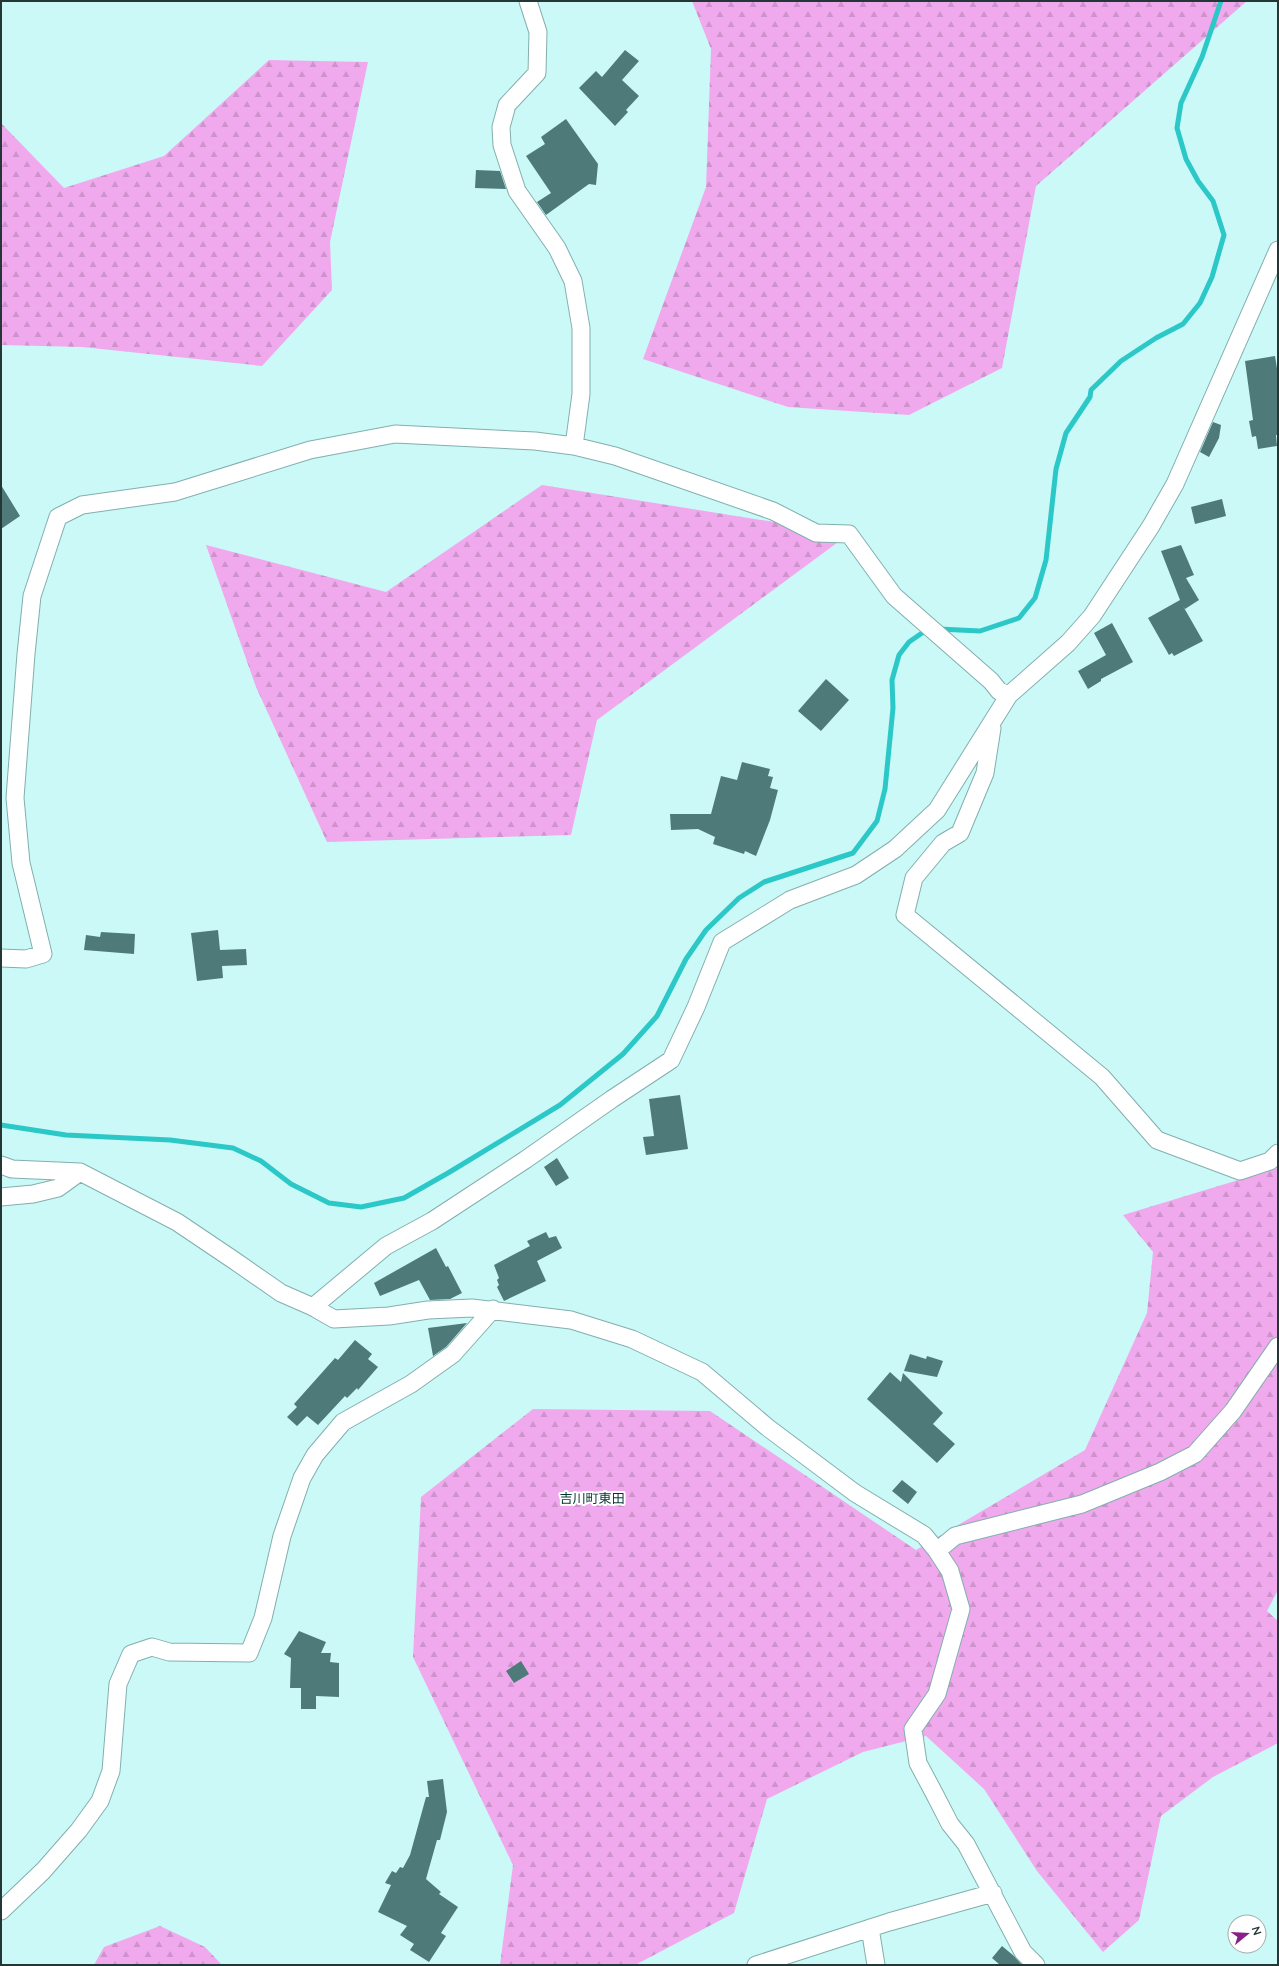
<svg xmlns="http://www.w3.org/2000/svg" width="1279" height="1966" font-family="Lato,'Noto Sans JP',sans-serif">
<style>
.forest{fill:url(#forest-firs)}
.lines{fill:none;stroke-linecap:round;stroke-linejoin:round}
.stream{stroke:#2bc8c7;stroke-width:5}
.building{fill:#4f7a7a}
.street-casing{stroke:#82afae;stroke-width:19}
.street{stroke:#fff;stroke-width:17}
.labels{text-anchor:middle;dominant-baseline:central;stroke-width:4;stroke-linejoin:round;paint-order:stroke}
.quarter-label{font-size:13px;fill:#033433;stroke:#fff}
</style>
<defs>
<pattern id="forest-firs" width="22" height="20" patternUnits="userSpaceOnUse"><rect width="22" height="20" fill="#f1a9ed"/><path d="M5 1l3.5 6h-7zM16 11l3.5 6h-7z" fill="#ce92cc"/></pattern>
</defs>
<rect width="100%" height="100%" fill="#caf9f8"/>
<!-- forest -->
<path class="forest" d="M692 1H1247L1036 186 1002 368 909 415 788 407 643 359 706 187 711 49Z
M269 60 368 62 330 242 332 290 262 366 82 347 1 345V123L64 188 164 156Z
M542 485 849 534 597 720 571 835 327 842 256 687 206 545 386 592Z
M1278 1168V1590L1267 1611 1278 1621V1743L1213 1777 1161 1816 1139 1920 1103 1952 1037 1871 984 1789 926 1736 863 1752 767 1799 734 1913 635 1965H500L513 1865 413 1657 421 1497 533 1409 710 1411 916 1550 1085 1450 1147 1313 1153 1252 1123 1215Z
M160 1926 205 1947 222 1965H94L104 1947Z"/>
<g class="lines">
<!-- stream -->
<path class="stream" d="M939 629 980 631 1019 618 1035 598 1046 560 1056 469 1066 433 1090 397 1091 390 1121 361 1156 338 1183 324 1200 303 1212 277 1224 235 1213 201 1198 181 1186 159 1177 128 1181 103 1202 57 1221 1
M1 1125 66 1135 170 1140 233 1148 261 1161 291 1184 329 1203 361 1207 404 1198 448 1173 560 1105 623 1054 657 1016 686 959 706 930 739 898 764 882 853 853 877 821 885 789 893 708 892 680 899 655 909 642 922 633 929 631"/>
</g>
<!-- building -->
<path class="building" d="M625 50 639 61 622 80 639 96 626 110 628 112 615 126 579 88 596 71 602 77Z
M566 119 598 164 596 185 589 184 546 215 537 202 551 193 526 156 545 144 541 137Z
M476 170 500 171 506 189 475 188Z
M1275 356 1278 375V435H1276L1277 446 1258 449 1256 436 1252 437 1249 421 1253 420 1245 361Z
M1213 422 1221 425 1219 438 1209 457 1200 452Z
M1 485 20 516 1 529Z
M1222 499 1226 516 1195 524 1191 507Z
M1181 545 1194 575 1186 578 1199 600 1185 609 1183 606 1203 641 1174 656 1172 653 1169 655 1148 618 1180 600 1161 551Z
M1112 623 1133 662 1101 679V681L1088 689 1078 671 1106 655 1094 633Z
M826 679 849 700 821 731 798 711Z
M742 762 770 769 768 776 773 777 770 788 778 790 770 820 756 856 745 851 744 854 713 844 715 837 698 829 671 830 670 814H711L721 776 737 780Z
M218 930 220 950 246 949 247 965 222 966 223 978 197 981 191 933Z
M101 932 135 934 134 954 84 950 86 935 100 937Z
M680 1095 688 1149 646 1155 643 1137 654 1136 649 1099Z
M557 1158 569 1178 556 1186 544 1167Z
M546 1232 549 1238 556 1236 562 1248 537 1261 546 1281 504 1301 497 1287 499 1285 497 1280 499 1278 494 1265 530 1246 527 1241Z
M436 1248 446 1267 448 1266 462 1293 450 1299 430 1300 419 1280 380 1296 374 1283Z
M467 1323 446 1347 433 1356 428 1328Z
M355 1340 372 1354 368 1359 378 1367 358 1390 357 1388 347 1398 345 1396 318 1425 307 1416 297 1426 287 1417 297 1407 294 1404 335 1358 338 1360Z
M910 1354 926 1359 927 1356 943 1361 937 1377 904 1371Z
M890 1372 901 1382 903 1373 943 1413 933 1424 955 1444 937 1463 867 1399Z
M902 1480 917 1492 908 1504 892 1491Z
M299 1631 326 1642 321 1653H331L330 1662 339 1663V1697L316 1696V1709H301V1688H290L291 1658 284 1654Z
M521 1661 529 1674 514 1683 506 1671Z
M443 1779 447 1812 440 1840H437L426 1879 441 1892 439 1894 458 1907 441 1933 446 1936 429 1962 410 1950 414 1944 400 1935 407 1926 378 1912 391 1885 385 1883 392 1871 396 1873 400 1867 403 1868 410 1855 426 1797H429L427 1781Z
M1002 1946 1014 1956 1022 1965H1000L992 1958Z"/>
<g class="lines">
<defs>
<path id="street" d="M528 1 538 32 537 73 507 105 501 127 502 145 517 191 557 248 573 281 581 328V394L574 446
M992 728 985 773 960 833 943 843 914 878 905 915 1102 1077 1157 1140 1240 1171 1270 1161 1278 1153
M1 958 26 959 43 954 21 863 15 798 26 654 32 596 58 517 82 505 175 492 310 450 395 434 535 441 574 446 615 456 773 511 816 533 849 534 894 596 991 681 999 691 1009 695
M1 1165 12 1169 80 1172 177 1222 232 1259 281 1293 313 1307 334 1319 389 1316 428 1310 472 1308 571 1320 632 1339 702 1372 767 1427 855 1493 924 1535 937 1551 950 1571 961 1609 937 1694 913 1729 918 1763 934 1793 950 1824 966 1844 1023 1952 1036 1965
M1 1197 33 1194 58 1188 80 1172
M313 1307 386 1246 432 1221 525 1160 612 1099 671 1060 696 1007 722 942 790 900 856 875 895 849 937 810 1009 695 1068 643 1092 616 1151 526 1175 484 1278 250
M937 1551 955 1536 1082 1504 1160 1472 1195 1454 1233 1411 1278 1346
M1 1911 43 1871 79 1830 100 1801 111 1771 118 1684 131 1654 152 1647 169 1652 249 1653 263 1618 282 1536 302 1478 315 1455 343 1422 411 1384 453 1354 493 1309
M870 1928 876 1965
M756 1965 889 1922 993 1893"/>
</defs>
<!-- street casing -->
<use href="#street" class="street-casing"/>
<!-- street -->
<use href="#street" class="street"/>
</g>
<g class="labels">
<!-- quarter labels -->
<g class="quarter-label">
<text x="592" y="1498">吉川町東田</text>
</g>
</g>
<!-- border -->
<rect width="1279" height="1966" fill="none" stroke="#243636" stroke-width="4"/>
<!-- north arrow -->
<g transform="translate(1247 1934) rotate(72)"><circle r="19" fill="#ffffff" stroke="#a7afaf"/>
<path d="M0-3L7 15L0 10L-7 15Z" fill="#882087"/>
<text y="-6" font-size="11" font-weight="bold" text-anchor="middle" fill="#243636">N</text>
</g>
</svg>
